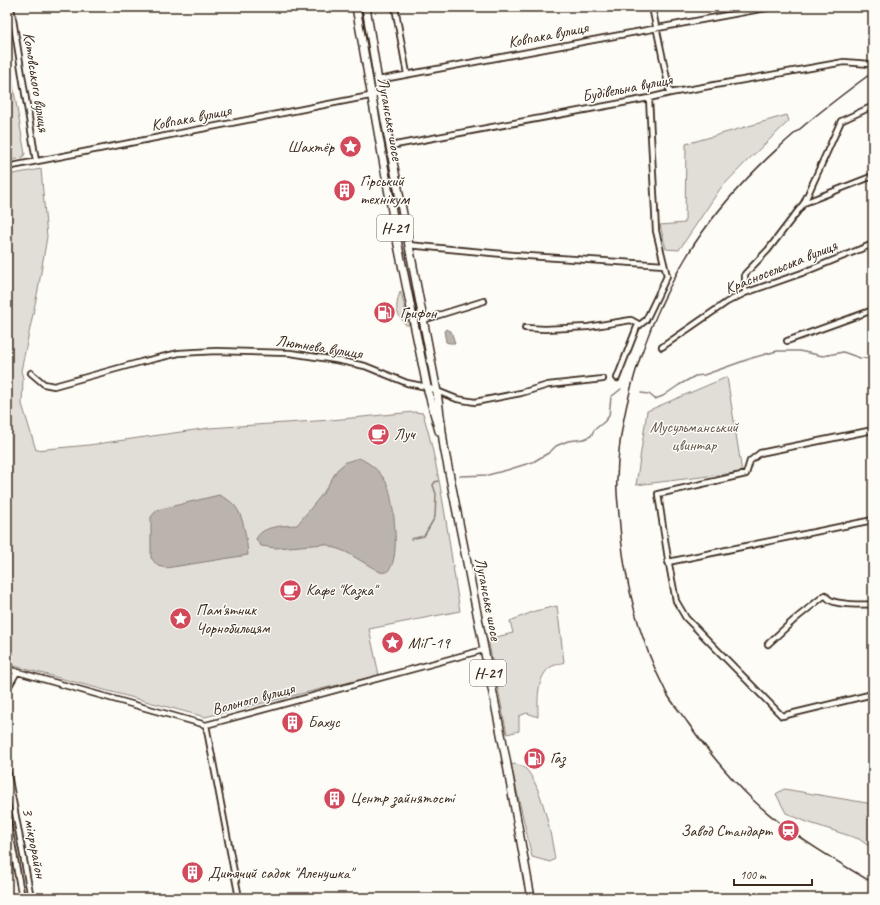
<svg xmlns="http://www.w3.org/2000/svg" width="880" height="905" font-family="Caveat,sans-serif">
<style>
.green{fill:#e1ded7;stroke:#8e847a}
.water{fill:#bbb4ad;stroke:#887d74}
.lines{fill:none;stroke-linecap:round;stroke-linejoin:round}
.stream{stroke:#887d74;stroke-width:1.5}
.street-casing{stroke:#3b2a1e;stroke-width:8}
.primary-casing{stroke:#3b2a1e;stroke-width:10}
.street{stroke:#fdfcf7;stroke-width:4.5}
.primary{stroke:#fdfcf7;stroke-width:7}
.rail{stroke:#3b2a1e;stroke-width:1.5}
.labels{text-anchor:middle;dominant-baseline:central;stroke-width:3;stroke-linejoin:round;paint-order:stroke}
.shield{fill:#fdfcf7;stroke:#75695f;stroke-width:1}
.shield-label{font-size:15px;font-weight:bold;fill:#3b2a1e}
.street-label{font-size:16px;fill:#3b2a1e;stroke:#fdfcf7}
.poi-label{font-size:16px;fill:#3b2a1e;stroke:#fdfcf7;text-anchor:start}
.park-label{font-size:16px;fill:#64574c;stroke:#fdfcf7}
</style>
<rect width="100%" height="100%" fill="#fdfcf7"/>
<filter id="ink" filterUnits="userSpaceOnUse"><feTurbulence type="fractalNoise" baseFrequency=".025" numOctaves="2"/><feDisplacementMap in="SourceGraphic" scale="8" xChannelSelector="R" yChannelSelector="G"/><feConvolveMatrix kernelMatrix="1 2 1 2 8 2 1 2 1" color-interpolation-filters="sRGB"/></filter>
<g filter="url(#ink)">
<!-- green -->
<path class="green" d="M7 51 25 154 22 158 7 161Z
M787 115 789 121 747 161 720 189 679 250 666 249 660 225 685 223 686 144Z
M41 169 47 237 38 290 21 371 23 378 22 404 36 450 89 445 209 428 331 420 414 412 423 413C442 477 449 545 460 611L369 629 379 675 205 717 7 664V175Z
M400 292H401L409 325H406C395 312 395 308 400 292Z
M727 377 742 472 636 485 647 411Z
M557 606 564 662C560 664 553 665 549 668 536 680 538 701 538 717L527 713 519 716V731L507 734 488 639 513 633 510 621 535 611Z
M514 764C518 765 523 766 525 768 542 785 551 835 555 859L550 862 532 857 511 765Z
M784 789 873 804V849L859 839 807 822 786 813 776 794Z"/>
<!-- water -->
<path class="water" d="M446 329 451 331 455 343H449L446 342 444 331Z
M359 458C372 464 382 473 388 486 393 499 405 579 380 572L346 552 325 544 276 548 261 546 256 539C263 525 283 526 297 525L324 492 337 470 346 462Z
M219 495C225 498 231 501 235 506 244 516 247 542 248 555L166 568 158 566 151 558V517L157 510Z"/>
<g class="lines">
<!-- stream -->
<path class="stream" d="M641 393 649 394 655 399 663 396 679 385 695 376 704 375 752 358 777 351H799L823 356 843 352 860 358 873 359
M460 476 488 475 507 470 533 462 550 452 556 446 568 441 584 439 591 436 594 430 604 422 609 416 611 397 621 389
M411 539 424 536 435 517 436 494 433 485 435 482 438 481"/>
<defs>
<path id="street" d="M11 7 36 161
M395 7 407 74
M652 7 670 93
M378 80 771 7
M390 146 649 98 670 93 844 62 870 64
M7 167 380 94
M804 203 873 176
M408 245 513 255 664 265
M745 293V274L768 250 804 203 841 121 873 106
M423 320 484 301
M525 328 545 329 588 327 631 320 640 325
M787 341 873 310
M662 347 727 302 745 293 802 273 873 244
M31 373 44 384 54 386 141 362 179 353 216 351 290 353 336 360 365 366 407 383 427 387 457 399 475 402 521 393 548 385 603 379
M617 378 637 327 646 320 667 276 656 231 649 98
M873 430 760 453 750 461 746 474 658 494 668 559 676 601 686 618 782 716 873 694
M668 562 873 520
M768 644 794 620 825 595C827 597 828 599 830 600 838 605 863 605 873 604
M7 669 206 725 483 650
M7 686 10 684 17 672
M206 725 239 898
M7 769 31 898
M7 816 22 898"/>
<path id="primary" d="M356 7 398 245 427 387 439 431
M366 7 380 94 437 392 444 447 505 754 531 898"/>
</defs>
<!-- street casing -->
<use href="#street" class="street-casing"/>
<!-- primary casing -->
<use href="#primary" class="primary-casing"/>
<!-- street -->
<use href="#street" class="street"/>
<!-- primary -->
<use href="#primary" class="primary"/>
<!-- rail -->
<path class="rail" d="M873 72C807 120 741 174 695 243 652 309 619 400 617 480 616 491 618 503 619 515 623 577 638 638 667 694 673 704 681 713 688 723 707 750 728 776 753 800 788 833 831 858 873 883"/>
</g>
</g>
<!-- icons -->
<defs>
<symbol id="sight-disc" viewBox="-11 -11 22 22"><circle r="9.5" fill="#d1495b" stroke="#fdfcf7"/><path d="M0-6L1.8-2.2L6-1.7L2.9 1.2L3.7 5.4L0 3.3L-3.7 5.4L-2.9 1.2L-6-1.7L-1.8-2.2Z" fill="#fff"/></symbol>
<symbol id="building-disc" viewBox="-11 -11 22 22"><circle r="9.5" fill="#d1495b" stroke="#fdfcf7"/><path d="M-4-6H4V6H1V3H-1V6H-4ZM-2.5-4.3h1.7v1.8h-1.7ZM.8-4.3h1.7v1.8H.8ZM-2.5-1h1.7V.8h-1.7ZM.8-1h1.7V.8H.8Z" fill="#fff"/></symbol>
<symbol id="fuel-disc" viewBox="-11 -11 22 22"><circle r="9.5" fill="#d1495b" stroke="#fdfcf7"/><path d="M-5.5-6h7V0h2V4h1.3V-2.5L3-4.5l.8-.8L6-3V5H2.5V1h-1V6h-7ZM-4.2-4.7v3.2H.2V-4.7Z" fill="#fff"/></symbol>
<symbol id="cafe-disc" viewBox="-11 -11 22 22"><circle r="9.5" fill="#d1495b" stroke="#fdfcf7"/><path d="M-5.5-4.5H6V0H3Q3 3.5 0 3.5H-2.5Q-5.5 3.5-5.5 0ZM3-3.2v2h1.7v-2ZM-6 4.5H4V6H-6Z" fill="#fff"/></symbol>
<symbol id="station-disc" viewBox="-11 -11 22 22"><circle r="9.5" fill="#d1495b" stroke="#fdfcf7"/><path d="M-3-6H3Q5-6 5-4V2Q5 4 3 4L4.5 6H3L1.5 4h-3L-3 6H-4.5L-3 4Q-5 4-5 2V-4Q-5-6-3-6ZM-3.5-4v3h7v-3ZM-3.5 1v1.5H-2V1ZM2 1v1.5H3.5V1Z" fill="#fff"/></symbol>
</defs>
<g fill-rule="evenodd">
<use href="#sight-disc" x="338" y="134" width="25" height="25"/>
<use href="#building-disc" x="332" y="178" width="25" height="25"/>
<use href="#fuel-disc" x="372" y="300" width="25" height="25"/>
<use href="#cafe-disc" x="366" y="422" width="25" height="25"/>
<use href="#cafe-disc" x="278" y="578" width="25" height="25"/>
<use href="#sight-disc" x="168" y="606" width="25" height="25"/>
<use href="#sight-disc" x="380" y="630" width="25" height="25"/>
<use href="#building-disc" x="280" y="710" width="25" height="25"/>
<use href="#fuel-disc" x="522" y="746" width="25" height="25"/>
<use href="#building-disc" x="322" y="786" width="25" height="25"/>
<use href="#station-disc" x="776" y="818" width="25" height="25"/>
<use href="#building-disc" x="180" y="860" width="25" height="25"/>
</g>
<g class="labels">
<!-- shield labels -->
<g class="shield">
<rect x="377" y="215" width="36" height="26" rx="3"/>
<rect x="470" y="660" width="36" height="26" rx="3"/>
</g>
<g class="shield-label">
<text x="395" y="228">Н-21</text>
<text x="488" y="673">Н-21</text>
</g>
<!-- street labels -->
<g class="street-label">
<text transform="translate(548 35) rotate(-11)">Ковпака вулиця</text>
<text transform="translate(36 82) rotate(81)">Котовського вулиця</text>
<text transform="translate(627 88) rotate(-11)">Будівельна вулиця</text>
<text transform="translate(191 118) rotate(-11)">Ковпака вулиця</text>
<text transform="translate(390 119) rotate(80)">Луганське шосе</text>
<text transform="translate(781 267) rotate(-22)">Красносельська вулиця</text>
<text transform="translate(319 347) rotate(9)">Лютнева вулиця</text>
<text transform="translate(488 599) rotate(79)">Луганське шосе</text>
<text transform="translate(253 699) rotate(-15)">Вольного вулиця</text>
<text transform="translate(34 843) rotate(79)">3 мікрорайон</text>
</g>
<!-- poi labels -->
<g class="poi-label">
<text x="334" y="147" text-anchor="end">Шахтёр</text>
<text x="360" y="181">Гірський<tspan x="360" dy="18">технікум</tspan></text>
<text x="400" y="313">Грифон</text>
<text x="394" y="434">Луч</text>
<text x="306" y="590">Кафе "Казка"</text>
<text x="196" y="610">Пам'ятник<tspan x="196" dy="18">Чорнобильцям</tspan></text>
<text x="408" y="643">МіГ-19</text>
<text x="308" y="722">Бахус</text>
<text x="550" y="758">Газ</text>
<text x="350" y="798">Центр зайнятості</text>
<text x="772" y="831" text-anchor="end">Завод Стандарт</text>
<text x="208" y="873">Дитячий садок "Аленушка"</text>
</g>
<!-- park labels -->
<g class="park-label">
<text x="694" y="427">Мусульманський<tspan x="694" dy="18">цвинтар</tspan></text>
</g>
</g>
<!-- margin -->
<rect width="880" height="905" fill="none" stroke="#fdfcf7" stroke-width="24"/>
<rect x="12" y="12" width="856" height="881" fill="none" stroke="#3b2a1e" stroke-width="1.5" filter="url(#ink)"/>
<!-- scale -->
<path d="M734 879v6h78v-6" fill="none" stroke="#3b2a1e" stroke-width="2"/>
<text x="740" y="879" font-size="12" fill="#3b2a1e" stroke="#fdfcf7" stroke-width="3" paint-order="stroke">100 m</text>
</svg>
